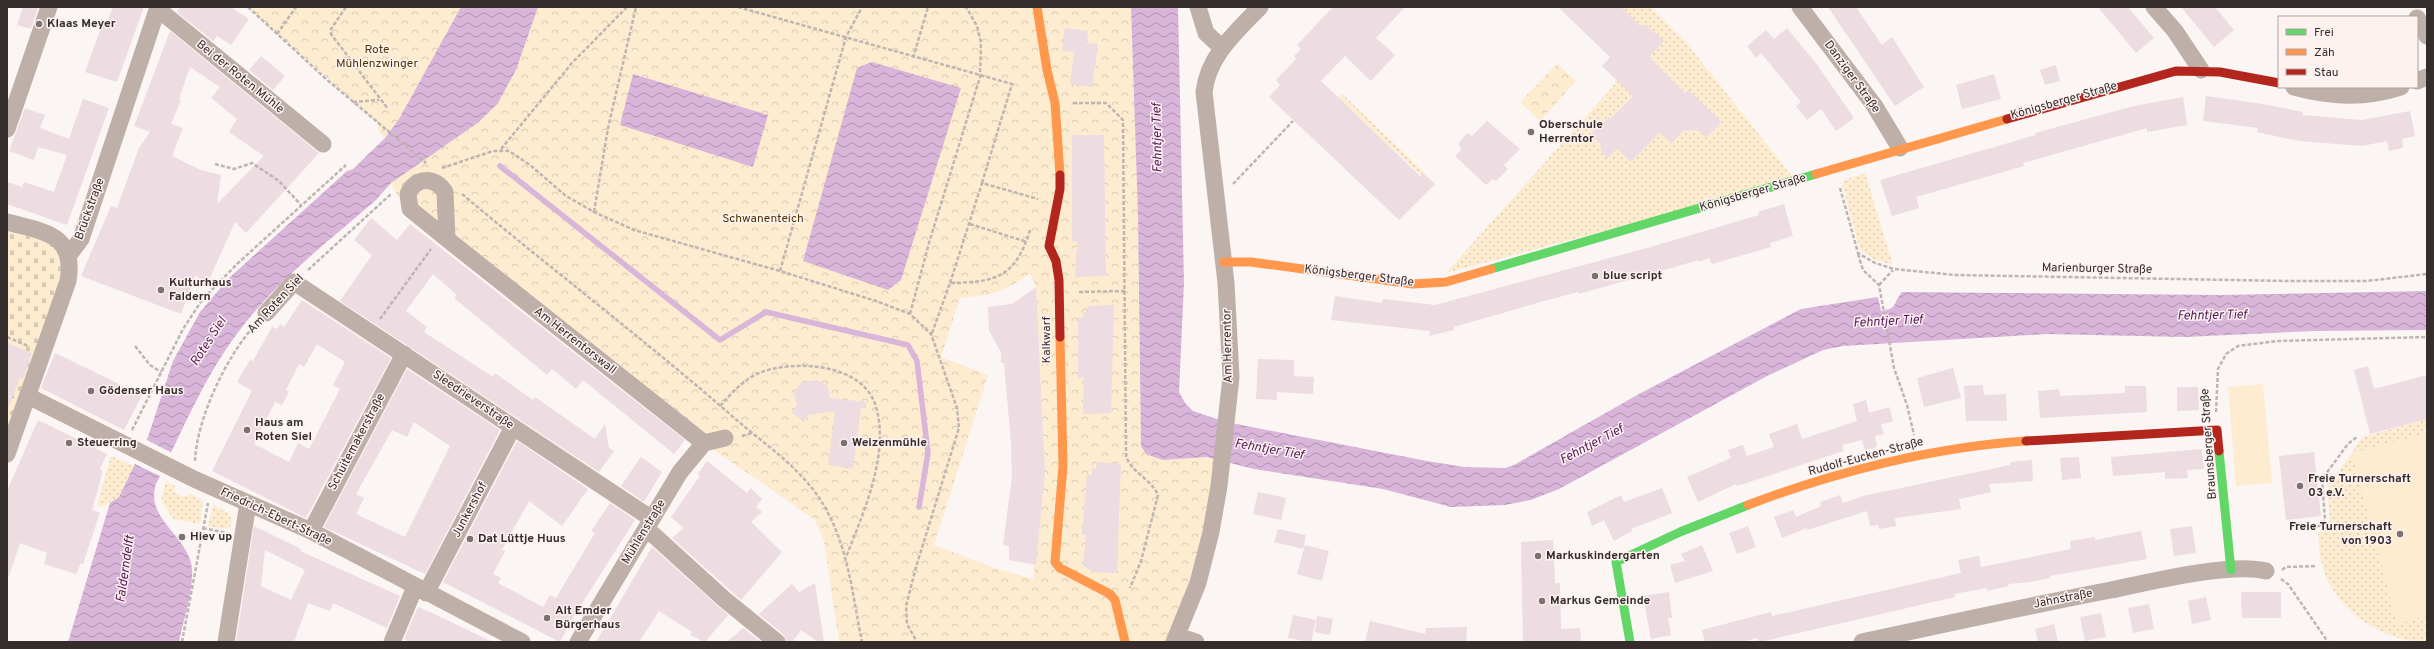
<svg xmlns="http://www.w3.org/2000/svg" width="2434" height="649" font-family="Overpass,sans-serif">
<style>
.grass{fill:url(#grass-dots)}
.cemetery{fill:url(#cemetery-stones)}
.park{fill:url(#park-crowns);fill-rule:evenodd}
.pitch{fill:#fdecd0}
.water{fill:url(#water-waves)}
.pier{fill:#fbf5f4}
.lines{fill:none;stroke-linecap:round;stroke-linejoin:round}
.stream{stroke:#d9b5da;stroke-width:5.5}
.building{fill:#eddce1;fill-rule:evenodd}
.path{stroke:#bfb5b1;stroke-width:2.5;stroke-dasharray:4 2;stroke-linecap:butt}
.street{stroke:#beb0a8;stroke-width:17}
.fast{stroke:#63d668;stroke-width:9}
.slow{stroke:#ff974d;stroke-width:9}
.jam{stroke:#b3261e;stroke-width:9}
.poi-dot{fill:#7a7372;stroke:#fef2f1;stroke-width:1.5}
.labels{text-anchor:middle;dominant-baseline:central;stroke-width:3;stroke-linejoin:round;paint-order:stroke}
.poi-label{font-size:12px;font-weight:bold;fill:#342d2c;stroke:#fef2f1;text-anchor:start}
.park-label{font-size:12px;fill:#4d3600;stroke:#fef2f1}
.street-label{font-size:12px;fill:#342d2c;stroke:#fef2f1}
.water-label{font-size:13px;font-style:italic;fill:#551a5a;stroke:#fef2f1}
</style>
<defs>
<pattern id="grass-dots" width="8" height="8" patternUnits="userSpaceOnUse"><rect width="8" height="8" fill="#fdecd0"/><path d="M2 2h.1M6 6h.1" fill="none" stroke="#d9cbb3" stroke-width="1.8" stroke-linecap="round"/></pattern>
<pattern id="cemetery-stones" width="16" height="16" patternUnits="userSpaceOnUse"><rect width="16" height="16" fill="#fdecd0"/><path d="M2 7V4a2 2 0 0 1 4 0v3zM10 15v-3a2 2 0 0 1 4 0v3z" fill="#d9cbb3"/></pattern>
<pattern id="park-crowns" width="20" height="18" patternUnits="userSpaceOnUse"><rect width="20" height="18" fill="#fdecd0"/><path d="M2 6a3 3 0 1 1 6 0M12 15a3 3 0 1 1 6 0" fill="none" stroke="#d9cbb3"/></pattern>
<pattern id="water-waves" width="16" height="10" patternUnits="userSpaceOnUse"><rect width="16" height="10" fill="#d9b5da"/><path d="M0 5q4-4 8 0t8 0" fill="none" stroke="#b194b1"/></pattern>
</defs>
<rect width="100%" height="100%" fill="#fbf5f4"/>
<!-- grass -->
<path class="grass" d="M1621 7H1650L1685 41 1795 180 1446 273 1624 74 1639 89 1610 119 1608 117 1591 134C1599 142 1601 151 1608 158L1617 149 1631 162 1649 144 1636 132 1647 128 1680 135 1683 131H1690L1694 126 1707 138 1722 122 1688 90 1685 93 1649 57 1664 41 1645 24 1635 34Z
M1342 94 1424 172 1421 175 1338 98Z
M1865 173 1893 265 1875 260 1860 250 1842 184 1844 180Z
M2427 419V642C2385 642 2341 614 2325 574 2320 561 2319 547 2318 532L2326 530 2330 525 2327 482 2335 477 2363 437Z
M111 456 134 466 119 497 102 507 97 505Z
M166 482 175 486 174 492 184 497 191 494 203 501 200 524 173 519 161 500Z
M213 505 230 514 232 523 228 529 208 526Z"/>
<!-- cemetery -->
<path class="cemetery" d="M7 222 69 255 7 454Z"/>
<!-- park -->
<path class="park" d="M248 7H461L399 119 385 138 379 132 377 122Z
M538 7H1131L1138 216 1141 446 1163 460 1201 457 1222 461 1174 642H839L824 541 815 520 704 443 410 209 398 197 391 183 479 122 498 103 516 70ZM1030 273 1036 287 1045 471 1033 579 995 568 934 545 988 375 941 357 960 298C991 295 1005 293 1030 273Z
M1557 64 1576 81 1540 121 1520 102Z"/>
<!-- pitch -->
<path class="pitch" d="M2263 384 2272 483 2236 486 2228 387Z
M2427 433V616L2397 624 2352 453Z"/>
<!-- water -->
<path class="water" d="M461 7H538L516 70 498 103 479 122 391 183 376 200C331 239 283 276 246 322 207 370 183 429 156 484 145 517 184 534 191 563 196 583 183 621 179 642H68L110 503 119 497 148 437 173 361 200 312 229 278 347 171 353 169 385 138 399 119Z
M1131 7H1178L1184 283 1179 392 1185 403 1193 411 1226 422 1427 461 1464 467 1505 468 1514 465 1639 394 1801 309 1878 297 1881 311C1899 308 1892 304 1902 292L2222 295 2427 291V330L2314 331 2185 337 2047 334 1843 346 1823 350 1767 376 1559 489 1531 500 1505 505 1451 507 1383 489 1254 469 1206 457 1163 460 1146 454 1141 446 1138 216Z
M872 62 961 88 901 280 888 290 803 261 857 68Z
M633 74 768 115 753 167 620 125Z"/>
<!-- pier -->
<path class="pier" d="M145 439 174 454 162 477 133 463Z"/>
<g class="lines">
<!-- stream -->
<path class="stream" d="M500 166 720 340 766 312 908 345 917 361 928 453 919 507"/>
</g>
<!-- building -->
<path class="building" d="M23 7H38L31 29 17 25Z
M113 7H144L117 82 85 72 102 25 105 26Z
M180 7H231L249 19 231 45 217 36 213 41 177 12Z
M1333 7H1405L1376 38 1395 55 1371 81 1345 56 1321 81 1420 176 1423 173 1435 184 1399 220 1269 97 1280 85 1276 80 1296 59 1294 56 1301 49 1297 45Z
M1558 7H1621L1642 28 1645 24 1664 41 1649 57 1685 93 1688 90 1722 122 1706 138 1698 130 1683 131 1671 144 1660 132 1631 162 1617 149 1608 158 1601 151 1600 144 1591 134 1609 117 1610 119 1633 96 1602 66 1610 57Z
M1828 7H1856L1882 45 1892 37 1924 87 1895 106Z
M2098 7H2128L2154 38 2136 53Z
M2181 7H2215L2234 30 2214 47Z
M1065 28 1088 31 1087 43 1098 44 1092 87 1070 84 1074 52 1062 51Z
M1787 28 1818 66 1854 118 1836 131 1821 109 1807 120 1796 106 1801 102 1761 53 1756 58 1747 46 1766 30 1774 39Z
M170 31 319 153 246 233 235 222 208 282 195 276 181 314 81 276 111 206 117 208 139 148 150 132 134 126ZM190 67 220 87 211 98 237 119 229 132 264 156 217 204 221 175 201 170 172 156 183 128 171 124 181 100 179 99Z
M261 56 285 76 273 90 249 70Z
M2056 65 2060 81 2045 85 2040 70Z
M1994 74 2001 99 1962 109 1956 85Z
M2206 96 2263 104 2303 112 2302 115 2362 120 2410 111 2415 136 2402 139 2403 148 2389 151 2387 141 2362 146 2299 141 2257 132 2258 128 2203 121Z
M2183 97 2187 125 2147 132V128L2023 163 2024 166 1916 197 1919 208 1892 216 1880 180 2036 135 2035 133 2134 106Z
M83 99 109 108 67 225 7 204V182L22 187 24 182 54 192 67 155 38 147 34 160 9 151 25 108 45 115 40 128 69 139Z
M1487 121 1520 149 1504 165 1508 169 1496 181 1493 179 1486 185 1455 156 1462 149 1458 144 1467 133 1472 136Z
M1072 135H1104L1106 276 1075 277 1077 241 1072 242Z
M1784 204 1793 236 1770 243 1771 247 1712 264 1709 258 1699 262V260L1579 294 1578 292 1544 301 1454 327V330L1429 336 1430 331 1331 320 1335 296 1382 303 1383 299 1435 305 1647 248 1759 215 1758 212Z
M371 218 397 240 410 224 685 440 674 454 583 380 576 389 552 369 547 375 454 298 457 295 433 274 406 311 427 327 424 332 493 377 495 373 533 400 535 397 595 439 605 424 609 448 614 451 599 472 340 301 372 255 354 240Z
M1036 287 1045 471 1036 565 1009 560V546L1003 545 1012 476 1011 443 1004 363H1001V353L989 330 988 307 1012 304Z
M302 300 391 358 306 518 212 471 252 391 237 382 250 360 253 361 272 327 277 329 280 324 284 327ZM317 344 345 362 333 385 340 389 309 449 298 443 289 462 254 444 275 402 282 405 289 392 286 390 299 364 304 367Z
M1114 305 1111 413 1083 414 1084 378H1078V318H1083V312H1088L1087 306Z
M7 343 32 353 23 379 20 378 8 409Z
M55 353 142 395 124 430 41 388Z
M1258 359 1294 360V376L1314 377 1313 394 1277 392V400L1256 399Z
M2368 366 2374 389 2427 375V419L2370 434 2354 370Z
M1953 368 1961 398 1924 407 1917 378Z
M407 369 500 430 425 574 324 527ZM414 422 450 446 405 537 356 514 364 498 356 494 392 430 407 437Z
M817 380 828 386 830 398 866 402V408H861L853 469 828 465 835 411 808 415 804 422 792 413 797 406 794 393 800 383Z
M1983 385 1984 395 2006 394 2007 421H1966L1964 386Z
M2125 386H2146L2147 412 2040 418 2038 391 2059 389 2060 396 2125 393Z
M2177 387H2198L2199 410 2177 411Z
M1866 400 1869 413 1889 407 1893 421 1881 425 1884 434 1875 436 1877 447 1865 450 1862 440 1842 445 1844 451 1737 486 1736 484 1698 502 1687 477 1731 458 1728 450 1743 445 1747 456 1774 447 1769 434 1797 424 1802 439 1857 421 1853 404Z
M38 420 107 454 100 469 103 471 92 510 100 513 83 564 81 563 76 574 44 564 47 553 20 543 9 576 7 575V491Z
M517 441 588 489 562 526 529 501 502 550 505 551 493 574 501 578 498 583 543 607 550 595 556 598 595 533 591 531 610 503 635 520 571 621 560 642 443 582Z
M2202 449 2204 469 2187 470 2188 478 2165 479V472L2113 476 2111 457Z
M2314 452 2321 516 2286 520 2279 456Z
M641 457 662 472 644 502 621 486Z
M2079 457 2081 478 2062 480 2060 458Z
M2032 460 2033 481 1989 484 1991 492 1959 499 1961 509 1895 518 1896 526 1879 529 1878 525 1870 526 1867 511 1807 530V528L1782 538 1774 517 1793 510 1796 517 1821 506 1820 502 1840 495 1843 503 1863 496 2010 465V462Z
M707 461 747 493 751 488 762 499 756 507 762 512 751 522 782 552 741 600 672 538 684 528 671 517 700 476 698 474Z
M1097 462 1121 464 1117 573 1094 572 1083 566 1086 535H1082L1087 475H1092V468L1096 469Z
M1662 488 1672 513 1631 529 1632 531 1614 541 1604 520 1592 526 1587 512 1621 495 1624 502Z
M1258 492 1286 498 1281 520 1253 514Z
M254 526 301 549 300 551 400 596 387 628 333 603 330 611 308 603 294 642H236ZM265 550 305 570 291 600 261 586Z
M1748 526 1756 547 1737 554 1729 533Z
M2192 526 2196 553 2174 556 2170 529Z
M1278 529 1306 535 1303 549 1274 542Z
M2141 531 2147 559 2050 576V578L2030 582 2008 584 2009 586 1987 591V588L1954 594 1955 597 1760 642 1757 638 1742 642H1705L1702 630 1771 612 1772 616 1961 573 1958 560 1979 556 1981 567 2071 549 2070 541 2095 537V540Z
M1553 540 1555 583H1560L1561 629 1580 628 1581 642H1523L1521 542Z
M1305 545 1329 551 1322 581 1297 574Z
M1702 545 1713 571 1675 583 1670 565 1685 561 1681 554Z
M652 547 728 615 705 642 690 635 692 632 659 611 639 642H596Z
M815 583 824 642H818L801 630 792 642H787L783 634 759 614 792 584 799 592Z
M1669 592 1672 618H1668L1671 635 1651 639 1643 596Z
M2241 592H2281V618H2242Z
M2206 597 2211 620 2192 624 2188 601Z
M2149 604 2154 629 2133 633 2128 608Z
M418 607 436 615 493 642H411L404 639Z
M2101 613 2106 637 2085 641 2080 617Z
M1293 615 1316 620 1311 642 1288 638Z
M1317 616 1333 619 1330 635 1315 632Z
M1370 621 1425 634 1426 628 1467 627 1466 642H1365Z
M2054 624 2058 642H2038L2035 629Z
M743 628 761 642H727Z"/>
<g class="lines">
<!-- path -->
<path class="path" d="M248 7 325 78 426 163
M346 7 331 29V34L388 109
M738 7 1012 84 982 183
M277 34 296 7
M913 58 928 7
M353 102 379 100
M1073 103H1106L1123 120 1126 456C1131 472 1151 479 1158 495L1141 561 1130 588
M501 149 572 63 627 7
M215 164 234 169 252 163 279 181 301 205
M442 168 493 151H509L530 165 566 196 594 212 634 230 780 271 876 301 910 314 931 334 957 408 959 428 916 567 906 606 907 624 917 642
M1233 184 1293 121
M1840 188 1858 253 1875 263 1894 269 1955 275 2288 281H2367L2427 274
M462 194C551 269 644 339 732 416 766 446 807 471 828 513 849 553 853 598 862 642
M594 212 608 128 636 7
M970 224 1027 242
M1858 254 1863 270 1879 285 1894 368 1907 405 1914 435
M308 270 391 194
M780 271 846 37 862 7
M950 283 982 183 1038 199
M1879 285 1893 270
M1079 292 1125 291
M910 314 929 243 980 77 981 43 977 26 966 7
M380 319 431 249
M932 333 950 283C996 282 1015 278 1030 230
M7 337 28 346
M135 346 150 365 161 372
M720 406C732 393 743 380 759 373 794 359 864 363 876 407 890 454 863 514 846 557
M2216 412 2218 369 2226 354 2238 346 2277 341 2427 337
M132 430 183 329 202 300 237 264 346 165
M742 436 752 433
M195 461C197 418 226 357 255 325
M2311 527 2319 526 2325 520 2322 479 2348 444 2358 436
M203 528 227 533
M2282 570 2286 567 2317 566
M2281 579 2288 584 2328 642
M182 642 208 503"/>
<!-- street -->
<path class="street" d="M1198 7 1206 33 1221 47
M1800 7 1874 105 1900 148
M2154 7 2175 31 2201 70
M158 9 323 144
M2417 18 2427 36
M2417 81 2427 77
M2294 87C2331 97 2364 99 2401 87
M7 129 49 7
M7 222C44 232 76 234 68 281L7 454
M447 239 445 192C435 177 416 176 408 194L410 209 447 239 704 443
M69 255 81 239 158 7
M266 313 294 282 652 519
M28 396 194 479 311 531 522 642
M647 529 724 599 777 642
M311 531 404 354
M426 593 513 427
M1178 636 1196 642
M226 642 248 503
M392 642 415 587
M578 642 680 472 704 443 725 438
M1174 642 1198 583 1211 532 1219 486 1231 377 1226 283 1204 92C1208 56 1236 32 1260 7
M1862 642C1945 624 2027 606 2111 590 2149 582 2231 562 2266 571"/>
<!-- fast -->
<path class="fast" d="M1491 269 1816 174
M2219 451 2231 570
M1630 642 1616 562 1680 532 1748 505"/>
<!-- slow -->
<path class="slow" d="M1037 7 1047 70 1055 103 1060 175
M1816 174 2007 119
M1224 262H1251L1413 284 1446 282 1491 269
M1060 337 1063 466 1055 562 1060 568 1110 594 1115 600 1125 642
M1748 505C1834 472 1934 447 2026 441"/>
<!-- jam -->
<path class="jam" d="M2007 119 2176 71 2220 72 2279 83
M1060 175V189L1049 246 1056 261 1059 280 1060 337
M2026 441 2217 430 2219 451"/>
</g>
<!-- markers -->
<g class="poi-dot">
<circle cx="39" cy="24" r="4"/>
<circle cx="1531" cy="132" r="4"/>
<circle cx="1595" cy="276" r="4"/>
<circle cx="161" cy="290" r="4"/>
<circle cx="91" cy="391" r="4"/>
<circle cx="247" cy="430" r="4"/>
<circle cx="69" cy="443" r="4"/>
<circle cx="844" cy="443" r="4"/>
<circle cx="2300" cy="486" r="4"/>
<circle cx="2400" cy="534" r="4"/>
<circle cx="182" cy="537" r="4"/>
<circle cx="470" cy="539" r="4"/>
<circle cx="1538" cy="556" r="4"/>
<circle cx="1542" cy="601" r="4"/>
<circle cx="547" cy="618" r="4"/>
</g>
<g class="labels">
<!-- poi labels -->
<g class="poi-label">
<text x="47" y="24">Klaas Meyer</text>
<text x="1539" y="125">Oberschule<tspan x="1539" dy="14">Herrentor</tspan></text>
<text x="1603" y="276">blue script</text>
<text x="169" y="283">Kulturhaus<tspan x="169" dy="14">Faldern</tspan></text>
<text x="99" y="391">Gödenser Haus</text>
<text x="255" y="423">Haus am<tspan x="255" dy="14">Roten Siel</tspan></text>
<text x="77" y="443">Steuerring</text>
<text x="852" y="443">Weizenmühle</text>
<text x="2308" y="479">Freie Turnerschaft<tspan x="2308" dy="14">03 e.V.</tspan></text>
<text x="2392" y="527" text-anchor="end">Freie Turnerschaft<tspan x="2392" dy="14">von 1903</tspan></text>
<text x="190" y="537">Hiev up</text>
<text x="478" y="539">Dat Lüttje Huus</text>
<text x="1546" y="556">Markuskindergarten</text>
<text x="1550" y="601">Markus Gemeinde</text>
<text x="555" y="611">Alt Emder<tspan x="555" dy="14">Bürgerhaus</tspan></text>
</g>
<!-- park labels -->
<g class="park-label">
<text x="377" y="50">Rote<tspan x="377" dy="14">Mühlenzwinger</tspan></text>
<text x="763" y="219">Schwanenteich</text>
</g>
<!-- street labels -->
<g class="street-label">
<text transform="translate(240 77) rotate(39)">Bei der Roten Mühle</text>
<text transform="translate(1852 77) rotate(54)">Danziger Straße</text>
<text transform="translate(2064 101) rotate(-16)">Königsberger Straße</text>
<text transform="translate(1753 193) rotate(-16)">Königsberger Straße</text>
<text transform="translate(90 209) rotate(-70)">Brückstraße</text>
<text transform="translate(2097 269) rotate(1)">Marienburger Straße</text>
<text transform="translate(1359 276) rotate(7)">Königsberger Straße</text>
<text transform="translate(276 304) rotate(-47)">Am Roten Siel</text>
<text transform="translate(1047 340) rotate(-90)">Kalkwarf</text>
<text transform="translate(575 341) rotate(38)">Am Herrentorswall</text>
<text transform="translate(1228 346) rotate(-91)">Am Herrentor</text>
<text transform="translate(473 400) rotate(34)">Sleedrieverstraße</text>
<text transform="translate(357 442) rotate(-62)">Schuitemakerstraße</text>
<text transform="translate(2209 444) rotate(-94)">Braunsberger Straße</text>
<text transform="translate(1866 457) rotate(-15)">Rudolf-Eucken-Straße</text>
<text transform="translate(470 510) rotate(-62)">Junkershof</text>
<text transform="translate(276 517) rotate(25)">Friedrich-Ebert-Straße</text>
<text transform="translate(644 532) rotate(-59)">Mühlenstraße</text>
<text transform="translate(2063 599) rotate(-11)">Jahnstraße</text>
</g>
<!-- water labels -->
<g class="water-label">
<text transform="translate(1158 138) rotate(-91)">Fehntjer Tief</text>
<text transform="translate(2212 316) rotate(-1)">Fehntjer Tief</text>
<text transform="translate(1888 322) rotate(-3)">Fehntjer Tief</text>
<text transform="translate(209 342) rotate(-57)">Rotes Siel</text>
<text transform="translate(1592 445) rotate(-28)">Fehntjer Tief</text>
<text transform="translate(1269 450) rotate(10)">Fehntjer Tief</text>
<text transform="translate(126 569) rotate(-82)">Falderndelft</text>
</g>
</g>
<!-- border -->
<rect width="2434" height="649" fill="none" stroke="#342d2c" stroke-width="16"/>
<!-- legend -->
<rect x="2278" y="16" width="140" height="72" fill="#fef2f1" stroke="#ada3a2"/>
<rect x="2286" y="29" width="20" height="6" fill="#63d668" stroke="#ada3a2"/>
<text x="2314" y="36" font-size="12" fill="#342d2c">Frei</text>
<rect x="2286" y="49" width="20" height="6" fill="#ff974d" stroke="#ada3a2"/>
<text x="2314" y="56" font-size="12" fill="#342d2c">Zäh</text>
<rect x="2286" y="69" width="20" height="6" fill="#b3261e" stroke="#ada3a2"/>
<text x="2314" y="76" font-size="12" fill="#342d2c">Stau</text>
</svg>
